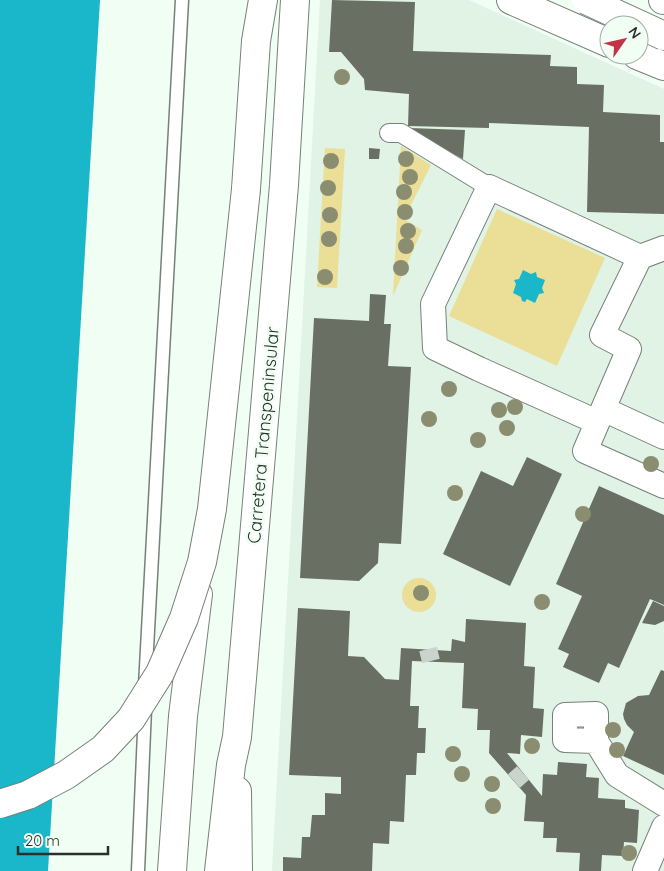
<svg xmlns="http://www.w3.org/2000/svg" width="664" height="871" font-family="Quicksand,sans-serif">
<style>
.built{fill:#e0f3e5}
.green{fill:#ebde97;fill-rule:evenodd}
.water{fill:#19b7c9}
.building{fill:#6a6f64}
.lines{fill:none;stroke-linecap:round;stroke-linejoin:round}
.pedestrian-tunnel{stroke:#c9d5cc;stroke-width:18;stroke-dasharray:18 9;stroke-linecap:butt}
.service-casing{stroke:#768179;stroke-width:15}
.pedestrian-casing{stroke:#768179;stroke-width:20}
.minor-casing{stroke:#768179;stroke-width:26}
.tertiary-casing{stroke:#768179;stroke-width:30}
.trunk-casing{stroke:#768179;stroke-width:30}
.motorway-casing{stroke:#768179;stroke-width:30}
.service{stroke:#fff;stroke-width:12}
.pedestrian{stroke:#fff;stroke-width:18}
.minor{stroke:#fff;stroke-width:24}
.tertiary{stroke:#fff;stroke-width:28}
.trunk{stroke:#fff;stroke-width:28}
.motorway{stroke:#fff;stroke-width:28}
.secondary-bridge-casing{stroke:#768179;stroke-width:30;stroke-linecap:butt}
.motorway-bridge-casing{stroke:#768179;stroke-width:30;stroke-linecap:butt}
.secondary-bridge{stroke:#fff;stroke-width:28}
.motorway-bridge{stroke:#fff;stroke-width:28}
.tree{fill:#8b8d70}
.labels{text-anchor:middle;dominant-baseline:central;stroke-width:5;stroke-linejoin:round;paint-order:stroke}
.street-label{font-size:18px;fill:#2b2f2c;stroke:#f1fef4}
</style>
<rect width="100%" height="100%" fill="#f1fef4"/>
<!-- built -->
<path class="built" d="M320 0H469L664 89V871H272Z"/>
<!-- green -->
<path class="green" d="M401 146 431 165 404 219 422 230 393 296Z
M325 148 345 149 337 288 317 287Z
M497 209 605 258 557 366 449 316ZM532 274 542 288 527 299 513 293 519 279Z
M402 595a17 17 0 1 1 34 0a17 17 0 1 1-34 0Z"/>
<!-- water -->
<path class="water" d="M0 0H100L48 871H0Z
M523 270 531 274 536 272 537 277 545 280 542 288 544 293 539 294 535 303 527 299 525 302 522 301 521 297 513 293 516 284 514 280 519 279Z"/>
<!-- building -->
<path class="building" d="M332 0 415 2 413 51 551 55 550 66 577 67V84L604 85 603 112 660 115V142H664V214L587 212 589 127 489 123V128L408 126 409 94 365 90 364 79 341 52H329Z
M410 128 465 130 463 159 410 131Z
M369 148 380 149 379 159H369Z
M370 294 386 295 384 324H391L388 366 411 367 401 544 379 543 378 563 359 581 300 578 314 318 369 321Z
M527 457 562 474 510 586 443 554 481 471 513 486Z
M599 486 664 515V605L650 599 619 668 608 663 599 683 563 667 569 654 558 649 582 596 556 584Z
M653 601 664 606V621L655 625 642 623Z
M298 608 350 611 348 656 364 657 385 679 399 680 401 648 451 651 452 639 465 642 466 619 526 623 524 666 535 667 533 708 544 709 542 737 521 735 520 754 507 753 542 796 543 774 557 775 558 762 587 764 586 777 599 778 598 798 625 800V808L639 810 637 843 624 842 623 856 602 855 601 871H579L580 853 556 852 557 838H543L544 822 524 821 526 795 489 753 490 730H477L478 709 462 708 464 663 412 661 410 706H419L418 728H426L425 753H417L416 775H406L404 822 390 821 389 844 373 843 372 871H283V857L301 858 302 837H310L312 815H325V793L341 794V777L289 775Z
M661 670 664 671V775L623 756 634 732 627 725 624 719 623 714 626 703 638 696 649 695Z"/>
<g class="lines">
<!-- pedestrian-tunnel -->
<path class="pedestrian-tunnel" d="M428 649 431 661
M514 781 523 773"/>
<defs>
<path id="service" d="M145 686 182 0
M138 871 145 709"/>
<path id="pedestrian" d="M389 133H401L489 187"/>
<path id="minor" d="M640 257 664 248
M603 409 664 437
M597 422 479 369 435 348 433 304 489 187 640 257 602 335 629 349 585 451 664 486
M596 741 565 740V715L596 714V741L617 775 664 804
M645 871 664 827"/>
<path id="tertiary" d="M511 0 609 43
M663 0H664
M637 55 664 66"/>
<path id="trunk" d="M237 791 238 871"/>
<path id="motorway" d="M246 189 256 41 263 0
M172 871 183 716 198 594
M219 871 231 765 237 737 284 185 295 0"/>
</defs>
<!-- service casing -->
<use href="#service" class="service-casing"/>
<!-- pedestrian casing -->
<use href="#pedestrian" class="pedestrian-casing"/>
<!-- minor casing -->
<use href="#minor" class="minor-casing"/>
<!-- tertiary casing -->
<use href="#tertiary" class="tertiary-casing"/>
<!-- trunk casing -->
<use href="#trunk" class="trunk-casing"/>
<!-- motorway casing -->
<use href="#motorway" class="motorway-casing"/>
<!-- service -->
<use href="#service" class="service"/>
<!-- pedestrian -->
<use href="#pedestrian" class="pedestrian"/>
<!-- minor -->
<use href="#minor" class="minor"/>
<!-- tertiary -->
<use href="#tertiary" class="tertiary"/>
<!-- trunk -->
<use href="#trunk" class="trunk"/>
<!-- motorway -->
<use href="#motorway" class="motorway"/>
<defs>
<path id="secondary-bridge" d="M586 0 664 36"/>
<path id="motorway-bridge" d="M0 804 28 795 66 775 103 749 131 719 160 673 184 618 202 562 212 509 246 189"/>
</defs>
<!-- secondary-bridge casing -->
<use href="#secondary-bridge" class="secondary-bridge-casing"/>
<!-- motorway-bridge casing -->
<use href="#motorway-bridge" class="motorway-bridge-casing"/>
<!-- secondary-bridge -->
<use href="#secondary-bridge" class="secondary-bridge"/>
<!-- motorway-bridge -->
<use href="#motorway-bridge" class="motorway-bridge"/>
</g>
<!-- trees -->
<g class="tree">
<circle cx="342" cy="77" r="8"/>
<circle cx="406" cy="159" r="8"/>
<circle cx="331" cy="161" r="8"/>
<circle cx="410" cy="177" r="8"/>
<circle cx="328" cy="188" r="8"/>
<circle cx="404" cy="192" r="8"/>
<circle cx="405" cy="212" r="8"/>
<circle cx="330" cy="215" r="8"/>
<circle cx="408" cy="231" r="8"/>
<circle cx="329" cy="239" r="8"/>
<circle cx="406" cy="246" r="8"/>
<circle cx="401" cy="268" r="8"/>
<circle cx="325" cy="277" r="8"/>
<circle cx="449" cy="389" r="8"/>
<circle cx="515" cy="407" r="8"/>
<circle cx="499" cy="410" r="8"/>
<circle cx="429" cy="419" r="8"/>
<circle cx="507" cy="428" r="8"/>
<circle cx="478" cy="440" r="8"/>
<circle cx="651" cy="464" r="8"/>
<circle cx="455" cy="493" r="8"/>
<circle cx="583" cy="514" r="8"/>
<circle cx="421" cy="593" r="8"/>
<circle cx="542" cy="602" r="8"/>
<circle cx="613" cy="730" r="8"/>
<circle cx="532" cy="746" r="8"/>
<circle cx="617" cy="750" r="8"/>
<circle cx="453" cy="754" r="8"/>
<circle cx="462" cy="774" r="8"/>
<circle cx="492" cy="784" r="8"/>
<circle cx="493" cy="806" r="8"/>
<circle cx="629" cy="853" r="8"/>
</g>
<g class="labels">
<!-- street labels -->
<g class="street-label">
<text transform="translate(263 435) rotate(-85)">Carretera Transpeninsular</text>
</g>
</g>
<!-- north arrow -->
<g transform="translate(624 40) rotate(56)"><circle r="24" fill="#f1fef4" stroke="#a2aba4"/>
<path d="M0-4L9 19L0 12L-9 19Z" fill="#c43447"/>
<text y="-8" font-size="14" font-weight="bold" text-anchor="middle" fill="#2b2f2c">N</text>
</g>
<!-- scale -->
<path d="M18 846v8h90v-8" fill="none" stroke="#2b2f2c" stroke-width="2.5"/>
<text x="25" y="846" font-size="15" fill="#2b2f2c" stroke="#f1fef4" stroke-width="4" paint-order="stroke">20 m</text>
</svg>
